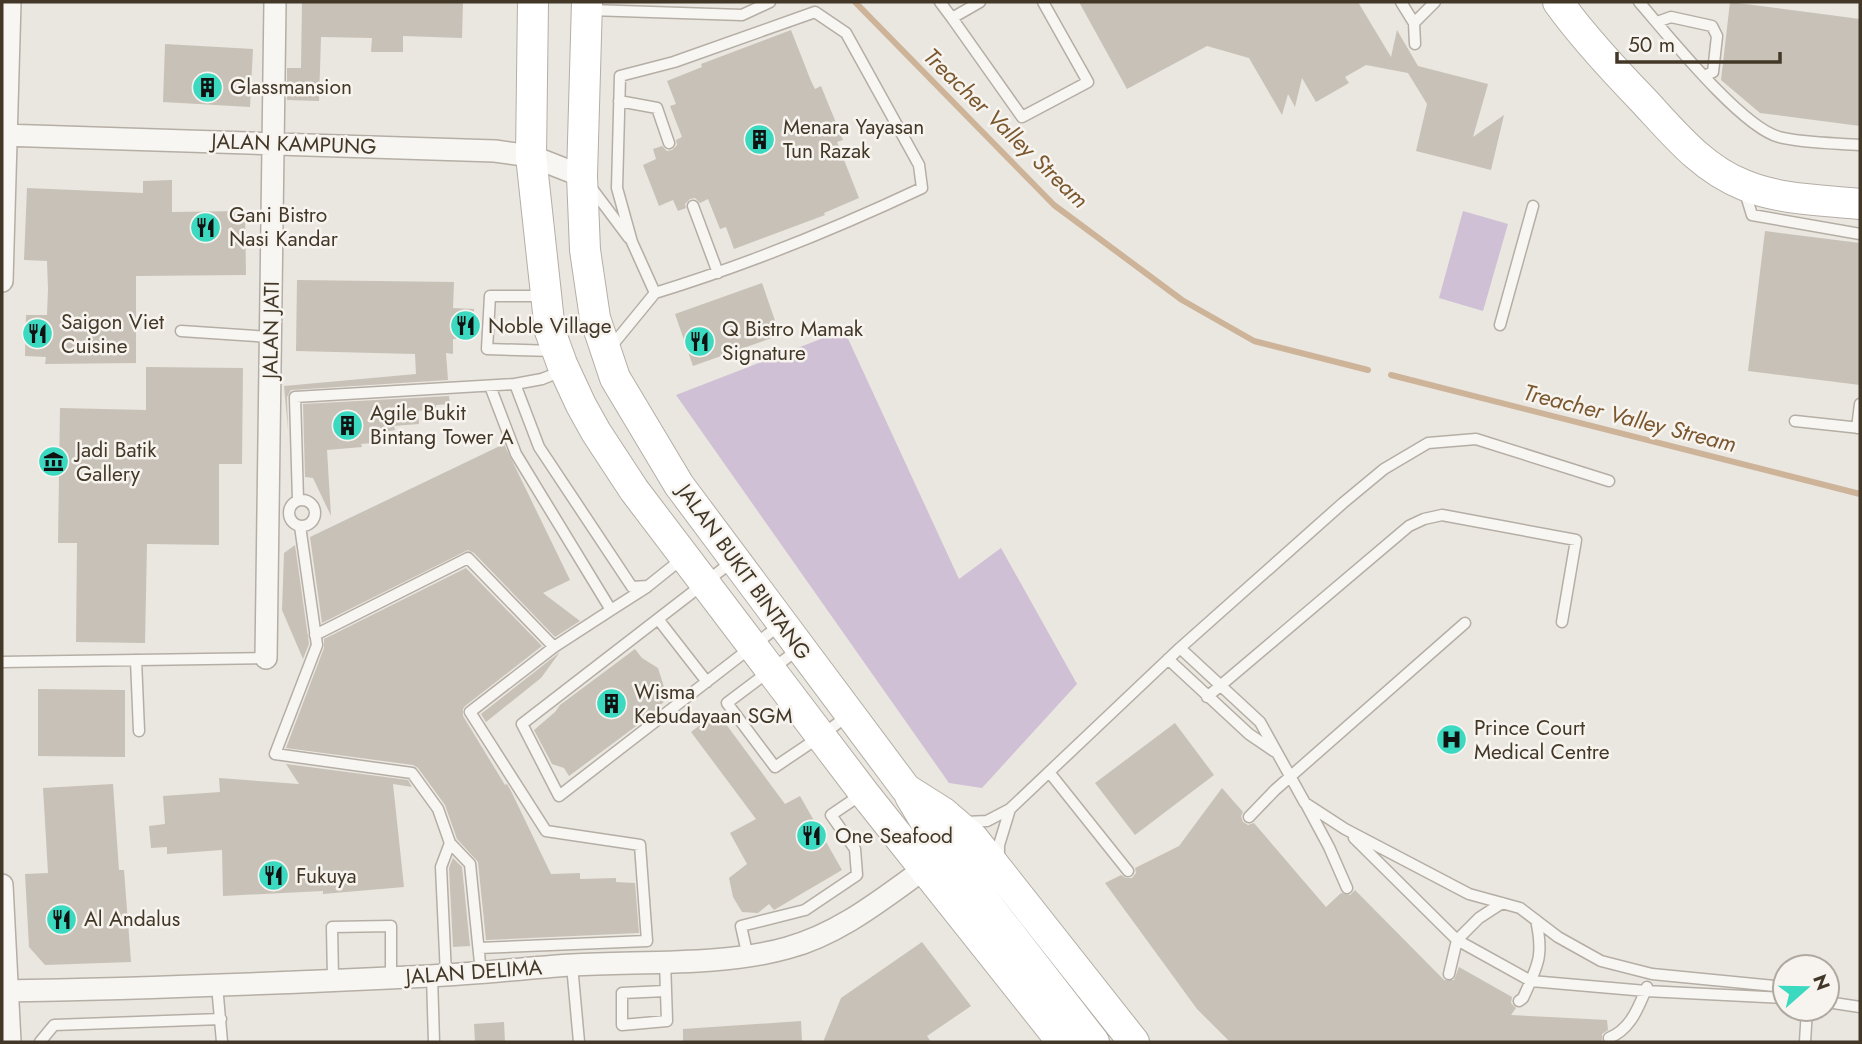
<svg xmlns="http://www.w3.org/2000/svg" width="1862" height="1044" font-family="Jost,sans-serif">
<style>
.green{fill:#cfc0d5}
.lines{fill:none;stroke-linecap:round;stroke-linejoin:round}
.stream{stroke:#cdb398;stroke-width:6}
.building{fill:#c8c1b7}
.lane-casing{stroke:#b5aea5;stroke-width:13}
.street-casing{stroke:#b5aea5;stroke-width:24}
.secondary-casing{stroke:#b5aea5;stroke-width:32}
.lane{stroke:#f8f6f3;stroke-width:10}
.street{stroke:#f8f6f3;stroke-width:21}
.secondary{stroke:#fff;stroke-width:30}
.labels{text-anchor:middle;dominant-baseline:central;stroke-width:5;stroke-linejoin:round;paint-order:stroke}
.poi-label{font-size:21px;fill:#433827;stroke:#f7f4f0;text-anchor:start}
.street-label{font-size:21px;fill:#433827;stroke:#f7f4f0}
.water-label{font-size:23px;font-style:italic;fill:#7a572e;stroke:#f7f4f0}
</style>
<rect width="100%" height="100%" fill="#eae6e0"/>
<!-- green -->
<path class="green" d="M1463 211 1508 224 1483 311 1439 298Z
M844 330 959 579 1001 548 1077 684 982 788 949 783 676 395Z"/>
<g class="lines">
<!-- stream -->
<path class="stream" d="M855 2 1054 205 1182 300 1254 341 1368 370
M1391 375 1860 494"/>
</g>
<!-- building -->
<path class="building" d="M302 2H463L462 38 403 36V52H371L372 38 321 37 319 101 287 100V68H301Z
M1079 2H1358L1391 57 1397 30 1418 66 1488 84 1473 137 1504 115 1491 170 1416 151 1427 104 1408 73 1366 65 1345 77 1349 83 1316 102 1302 78 1295 107 1288 94 1282 115 1249 58 1207 46 1127 89Z
M1730 2 1860 19V126L1760 113 1721 80Z
M791 30 811 81 815 89 821 86 843 140 837 142 859 198 824 213 825 215 734 249 726 227 720 229 708 199 700 203 695 198 690 199 685 204 686 208 678 211 673 200 659 206 643 165 656 159 653 149 662 146 667 151 672 150 677 145 676 140 682 137 670 106 676 104 667 81 702 67 701 64Z
M165 44 253 49 250 107 163 102Z
M172 180V212L245 211 246 275 136 276V363L45 364 46 357 25 356 26 315H47L48 289 47 261 24 260 27 188 143 193V181Z
M1765 231 1860 243V385L1748 371Z
M297 280 454 282 453 308 474 309V339H453V354L446 353 448 380 291 390 287 397 288 430 284 386 416 374 415 354 296 351Z
M762 283 780 335 693 366 675 314Z
M146 367 243 368 242 464H219V545L147 544 145 643 76 642 77 543H58L60 408 146 410Z
M449 396 450 404 436 405V409L418 411 419 424 394 426 395 430 384 432 385 442 361 444 362 447 327 450 331 516 313 478 305 477 303 404Z
M504 444 570 580 543 593 580 621 555 637 474 553 468 550 322 623 310 537Z
M295 545 309 644 303 659 282 610 284 553Z
M466 568 542 646 465 706 463 709V716L505 785 507 784 511 791 551 874 580 873V879L616 878V882L635 883 639 933 486 940 478 862 457 839 445 805 418 768 413 765 286 748 324 648V639Z
M635 649 642 658 658 668 664 687 671 695 647 718 569 776 564 768 552 764 534 730 555 712 560 705Z
M560 652 541 678 486 722 481 714Z
M38 689 125 690V757L38 756Z
M717 712 785 804 800 796 842 870 774 910 769 904 758 913 742 912 733 897 729 878 747 864 730 833 756 819 691 732Z
M1175 723 1214 775 1135 835 1095 783Z
M286 764 408 780 412 787 393 784 404 887 323 894V891L223 896 222 850 167 854V847L151 848 149 826 165 824 163 796 220 792 219 778 299 784Z
M113 784 119 870H124L131 962 45 965 29 947 25 874 48 873 43 788Z
M1222 788 1243 812 1241 816 1243 822 1248 825 1254 823 1326 907 1341 893 1350 895 1355 890 1444 980H1454L1459 967 1512 997 1511 1003 1516 1008 1511 1015 1607 1020 1608 1030 1602 1034V1042H1230L1197 1009 1105 883 1121 875 1126 878H1132L1136 873 1135 868 1179 846Z
M453 858 462 867 470 946 453 947 449 868Z
M922 942 971 1006 927 1036 931 1042H823L841 998Z
M801 1021 802 1042H683V1029Z
M504 1022 505 1042H475L474 1024Z"/>
<g class="lines">
<defs>
<path id="lane" d="M940 2 952 18
M980 2 952 18 1022 117 1088 82 1043 2
M1401 2 1414 23 1435 2
M1639 2C1667 34 1741 127 1779 137 1803 143 1835 143 1860 145
M590 10 742 15 770 2
M815 12 846 33 919 165 922 188C835 229 746 265 655 293L632 242 617 188 620 76 674 62Z
M1657 22 1671 17 1712 26 1717 36 1713 72 1704 76
M1414 23 1415 44
M619 101 657 108 669 143
M590 186 629 238
M1744 189 1752 215 1860 234
M693 206 718 273
M543 296H490L487 349 554 351
M1500 325 1533 206
M181 331 270 337
M610 348 655 293
M562 371 542 379 515 384 539 447 632 587 648 586 683 558
M490 386 516 454 611 610 647 587
M1795 421 1860 428
M1857 428 1860 404
M289 513a13 13 0 1 1 26 0a13 13 0 1 1-26 0Z
M298 500 295 397 515 384
M300 526 317 645 275 754 412 773 438 809 450 843 470 864 481 973
M733 561 522 724 559 796 780 625
M658 619 707 682
M315 635 468 558 554 647
M800 648 727 703 775 767 821 736 847 716
M1180 648 1260 722 1305 803 1345 829 1469 894 1520 908 1558 937 1601 961 1652 974 1785 987
M1168 659 1249 734 1274 751
M136 660 139 731
M2 662 266 658
M1207 697 1409 526 1424 519 1442 515 1576 540 1562 622
M1049 772 1128 871
M1307 806 1329 847 1347 888
M1249 817 1275 790 1465 623
M966 822 987 821 1010 809 1180 648 1343 503 1384 469 1428 443 1476 439 1609 481
M1354 838 1457 940 1531 981 1646 991 1785 998
M999 861V845L1010 809
M479 948 647 941 640 845 546 831 470 712 554 647 611 610
M748 957 741 926 805 910 857 875 855 849 831 815 862 794
M665 961 667 1021 622 1025V993L666 991
M572 965 579 1042
M1449 974 1457 940 1479 918 1502 903
M446 975 441 867 450 843
M432 976 434 1042
M333 979 332 927 391 926V977
M217 985 222 1042
M1519 1001 1523 998C1538 965 1544 956 1536 920
M1827 1002 1860 1007
M1609 1038C1631 1029 1638 1008 1647 987
M40 1042 54 1025 221 1019
M1805 1042 1807 1009"/>
<path id="street" d="M2 135 495 151 531 156 582 176
M2 281 10 2
M266 658 275 2
M2 885 10 1042
M2 991C144 989 287 983 430 976 477 974 524 968 572 965 640 961 723 966 787 948 839 934 881 900 924 869"/>
<path id="secondary" d="M533 2 531 156 550 331 562 364 581 405 596 432 634 490 864 793 1062 1042
M587 2 582 176 585 250 595 318 615 378 679 485 906 789 944 813 973 838 1134 1042
M1558 2C1583 37 1612 68 1642 99 1673 132 1701 168 1744 185 1780 200 1822 200 1860 204
M910 796 934 836 1094 1042"/>
</defs>
<!-- lane casing -->
<use href="#lane" class="lane-casing"/>
<!-- street casing -->
<use href="#street" class="street-casing"/>
<!-- secondary casing -->
<use href="#secondary" class="secondary-casing"/>
<!-- lane -->
<use href="#lane" class="lane"/>
<!-- street -->
<use href="#street" class="street"/>
<!-- secondary -->
<use href="#secondary" class="secondary"/>
</g>
<!-- icons -->
<defs>
<symbol id="building-disc" viewBox="-11 -11 22 22"><circle r="9.5" fill="#3bd9c0" stroke="#f7f4f0"/><path d="M-4-6H4V6H1V3H-1V6H-4ZM-2.5-4.3h1.7v1.8h-1.7ZM.8-4.3h1.7v1.8H.8ZM-2.5-1h1.7V.8h-1.7ZM.8-1h1.7V.8H.8Z" fill="#111"/></symbol>
<symbol id="restaurant-disc" viewBox="-11 -11 22 22"><circle r="9.5" fill="#3bd9c0" stroke="#f7f4f0"/><path d="M-5-6h1v4h1v-4h1v4h1v-4h1v5L-1.5 .5V6h-2V.5L-5-1ZM5-6V6H3V1.5H1.5Q1.5-4 5-6Z" fill="#111"/></symbol>
<symbol id="museum-disc" viewBox="-11 -11 22 22"><circle r="9.5" fill="#3bd9c0" stroke="#f7f4f0"/><path d="M0-6L6-3V-2H-6V-3ZM-5-1h2V3h-2ZM-1-1h2V3h-2ZM3-1h2V3H3ZM-6 4H6V6H-6Z" fill="#111"/></symbol>
<symbol id="hospital-disc" viewBox="-11 -11 22 22"><circle r="9.5" fill="#3bd9c0" stroke="#f7f4f0"/><path d="M-5-5h3v3.5h4V-5h3V5h-3V1.5h-4V5h-3Z" fill="#111"/></symbol>
</defs>
<g fill-rule="evenodd">
<use href="#building-disc" x="190" y="70" width="35" height="35"/>
<use href="#building-disc" x="742" y="122" width="35" height="35"/>
<use href="#restaurant-disc" x="188" y="210" width="35" height="35"/>
<use href="#restaurant-disc" x="448" y="308" width="35" height="35"/>
<use href="#restaurant-disc" x="20" y="316" width="35" height="35"/>
<use href="#restaurant-disc" x="682" y="324" width="35" height="35"/>
<use href="#building-disc" x="330" y="408" width="35" height="35"/>
<use href="#museum-disc" x="36" y="444" width="35" height="35"/>
<use href="#building-disc" x="594" y="686" width="35" height="35"/>
<use href="#hospital-disc" x="1434" y="722" width="35" height="35"/>
<use href="#restaurant-disc" x="794" y="818" width="35" height="35"/>
<use href="#restaurant-disc" x="256" y="858" width="35" height="35"/>
<use href="#restaurant-disc" x="44" y="902" width="35" height="35"/>
</g>
<g class="labels">
<!-- poi labels -->
<g class="poi-label">
<text x="230" y="87">Glassmansion</text>
<text x="783" y="127">Menara Yayasan<tspan x="783" dy="24">Tun Razak</tspan></text>
<text x="229" y="215">Gani Bistro<tspan x="229" dy="24">Nasi Kandar</tspan></text>
<text x="61" y="322">Saigon Viet<tspan x="61" dy="24">Cuisine</tspan></text>
<text x="488" y="326">Noble Village</text>
<text x="722" y="329">Q Bistro Mamak<tspan x="722" dy="24">Signature</tspan></text>
<text x="370" y="413">Agile Bukit<tspan x="370" dy="24">Bintang Tower A</tspan></text>
<text x="76" y="450">Jadi Batik<tspan x="76" dy="24">Gallery</tspan></text>
<text x="634" y="692">Wisma<tspan x="634" dy="24">Kebudayaan SGM</tspan></text>
<text x="1474" y="728">Prince Court<tspan x="1474" dy="24">Medical Centre</tspan></text>
<text x="835" y="836">One Seafood</text>
<text x="296" y="876">Fukuya</text>
<text x="84" y="919">Al Andalus</text>
</g>
<!-- street labels -->
<g class="street-label">
<text transform="translate(294 144) rotate(2)">JALAN KAMPUNG</text>
<text transform="translate(271 330) rotate(-89)">JALAN JATI</text>
<text transform="translate(744 572) rotate(54)">JALAN BUKIT BINTANG</text>
<text transform="translate(474 972) rotate(-4)">JALAN DELIMA</text>
</g>
<!-- water labels -->
<g class="water-label">
<text transform="translate(1006 128) rotate(44)">Treacher Valley Stream</text>
<text transform="translate(1630 418) rotate(14)">Treacher Valley Stream</text>
</g>
</g>
<!-- border -->
<rect width="1862" height="1044" fill="none" stroke="#433827" stroke-width="7"/>
<!-- north arrow -->
<g transform="translate(1806 988) rotate(70)"><circle r="33" fill="#f7f4f0" stroke="#afa9a0" stroke-width="2"/>
<path d="M0-5L12 26L0 18L-12 26Z" fill="#3bd9c0"/>
<text y="-10" font-size="19" font-weight="bold" text-anchor="middle" fill="#433827">N</text>
</g>
<!-- scale -->
<path d="M1617 52v10h163v-10" fill="none" stroke="#433827" stroke-width="3.5"/>
<text x="1628" y="52" font-size="21" fill="#433827" stroke="#f7f4f0" stroke-width="5" paint-order="stroke">50 m</text>
</svg>
